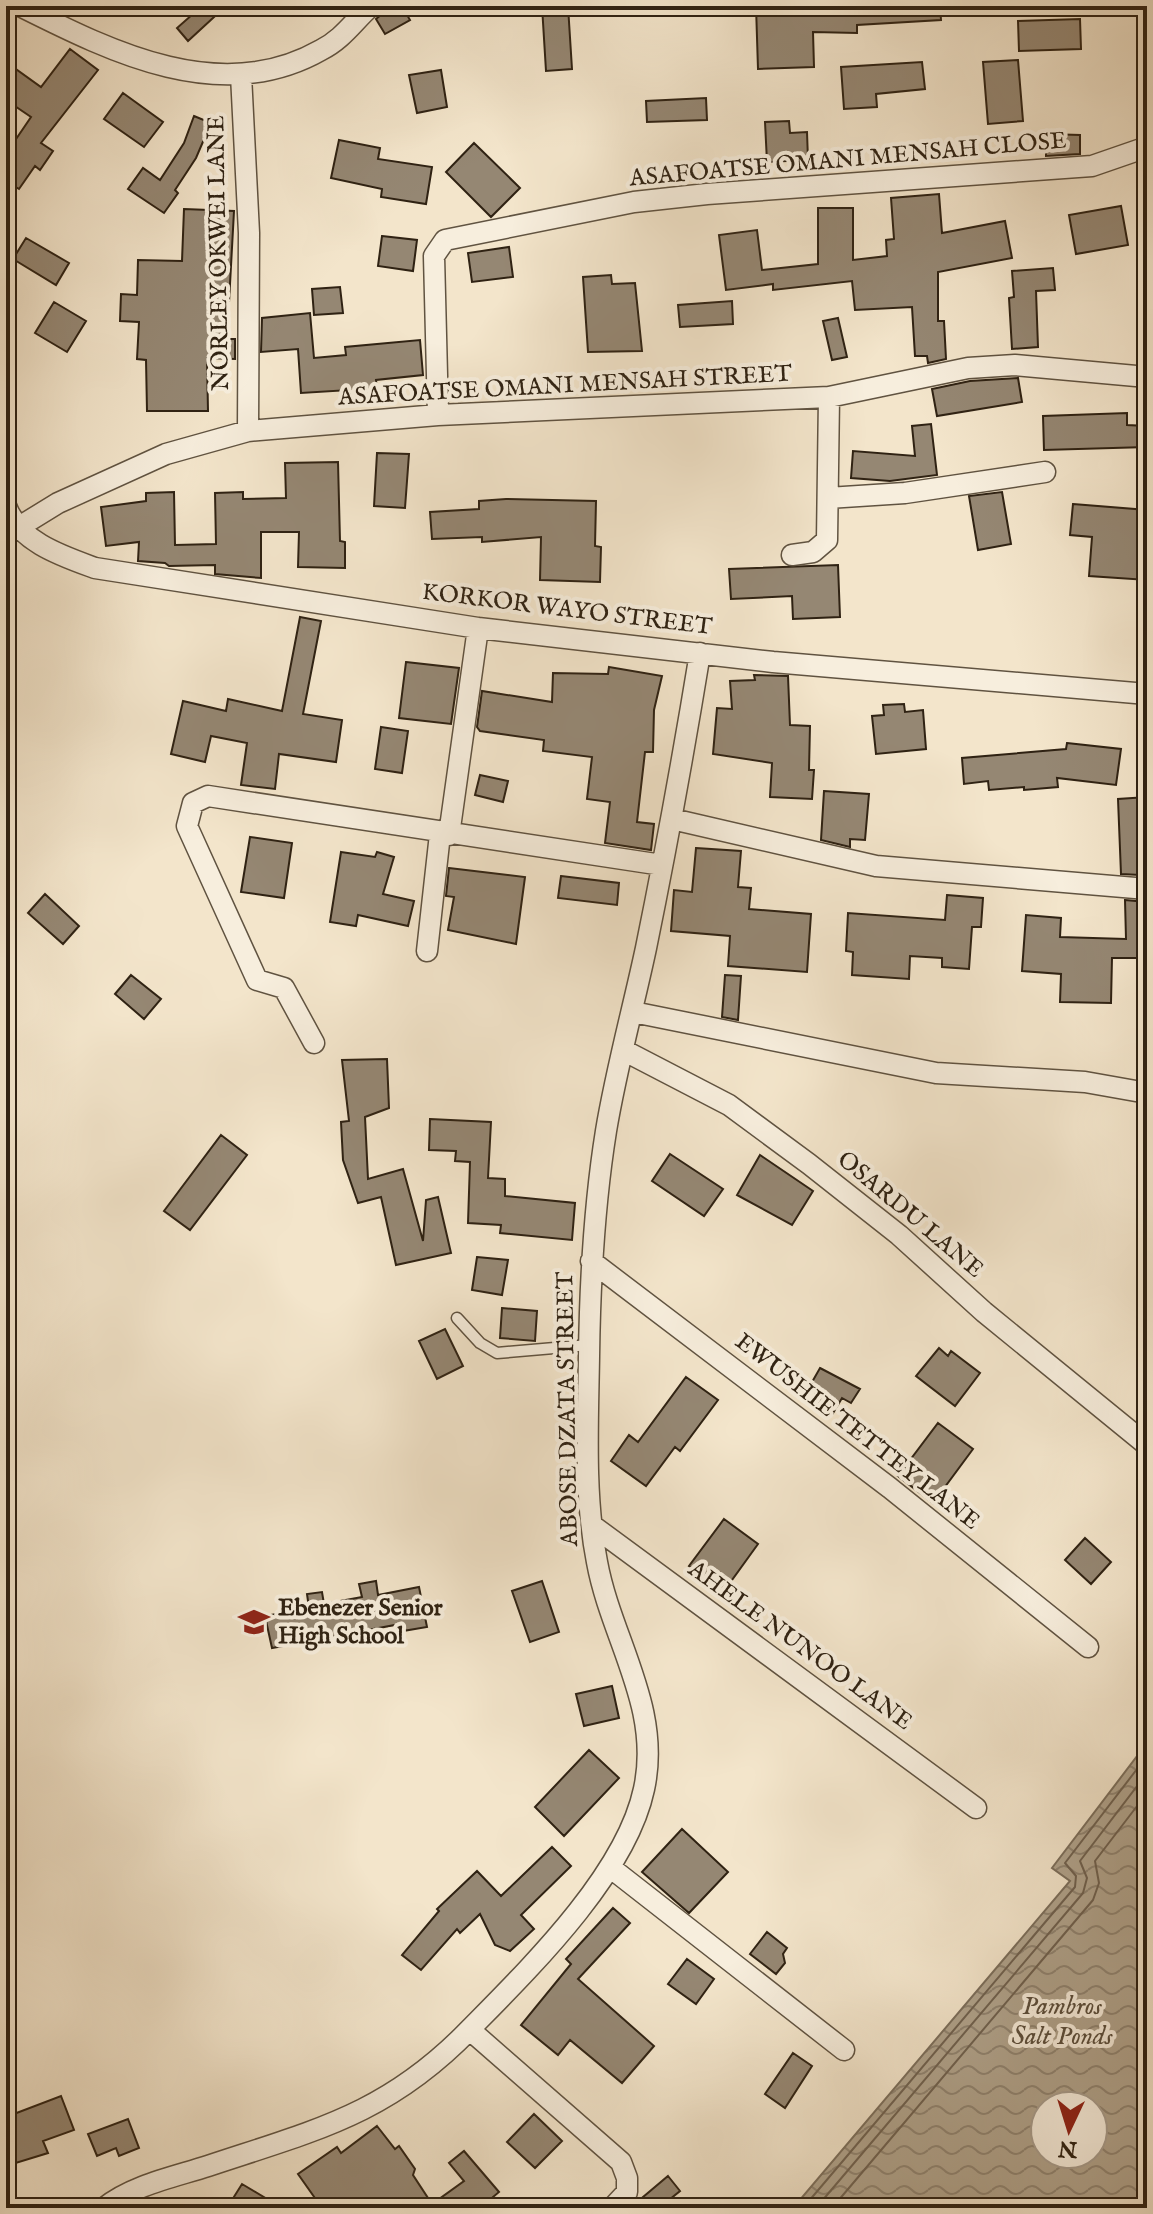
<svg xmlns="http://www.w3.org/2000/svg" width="1153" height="2214" font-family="'IM FELL English',serif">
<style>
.water{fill:url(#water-waves);stroke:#7c6f5c;stroke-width:2;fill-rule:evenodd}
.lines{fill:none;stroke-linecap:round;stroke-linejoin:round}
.shore{stroke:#706250;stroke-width:2}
.building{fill:#958773;stroke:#2f2213;stroke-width:2}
.lane-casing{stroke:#605341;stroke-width:13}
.street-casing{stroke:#605341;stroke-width:23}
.lane{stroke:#f7eedd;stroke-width:10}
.street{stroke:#f7eedd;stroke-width:20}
.labels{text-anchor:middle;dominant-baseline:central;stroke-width:8;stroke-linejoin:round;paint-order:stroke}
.street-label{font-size:24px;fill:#2f2213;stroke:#f7eedd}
.poi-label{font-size:24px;font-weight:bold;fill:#2f2213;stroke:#f7eedd;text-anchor:start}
.water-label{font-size:26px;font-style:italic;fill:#5c4f3d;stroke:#f7eedd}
</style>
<defs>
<pattern id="water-waves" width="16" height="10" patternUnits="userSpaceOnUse" patternTransform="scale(2)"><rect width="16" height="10" fill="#b0a38c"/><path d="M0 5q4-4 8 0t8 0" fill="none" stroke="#908471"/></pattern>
</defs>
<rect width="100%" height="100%" fill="#f3e5cb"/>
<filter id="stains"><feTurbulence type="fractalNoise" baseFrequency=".0025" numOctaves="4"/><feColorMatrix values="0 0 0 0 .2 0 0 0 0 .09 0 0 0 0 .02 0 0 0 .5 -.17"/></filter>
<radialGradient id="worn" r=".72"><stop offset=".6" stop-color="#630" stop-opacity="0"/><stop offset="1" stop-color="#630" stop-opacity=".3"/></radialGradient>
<!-- water -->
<path class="water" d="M1147 1743V2208H793L1070 1881 1052 1868ZM1045 2106H1093V2154H1045Z"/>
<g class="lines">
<!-- shore -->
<path class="shore" d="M803 2208 1075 1887 1076 1876 1065 1863 1147 1756
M816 2208 1083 1893 1087 1878 1080 1861 1147 1773
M832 2208 1093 1900 1099 1883 1095 1861 1147 1793"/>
</g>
<!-- building -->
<path class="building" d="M202 6H226L188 41 177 28Z
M392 6H402L410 20 385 34 376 19Z
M542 6H568L572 69 546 71Z
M756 6H940L941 20 857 25V33L813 32 814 67 758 69Z
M1080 19 1081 49 1019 51 1018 21Z
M70 49 98 70 41 143 53 151 40 170 35 166 19 189 6 181V142L12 145 31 117 6 100V62L41 87Z
M1018 60 1023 121 988 124 983 62Z
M922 62 925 89 876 94 877 107 844 109 841 67Z
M441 70 447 107 417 113 409 75Z
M123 93 163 122 144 147 104 119Z
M706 98 707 120 647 122 646 101Z
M194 116 211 123 196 158 175 190 178 193 164 213 128 189 143 168 160 180 184 143Z
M789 121 790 133 807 132 808 160 767 162 765 122Z
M1046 134 1080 135V154L1046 156Z
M339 140 380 148 378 159 432 167 426 204 381 197 382 189 331 178Z
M474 143 520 188 491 217 446 172Z
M939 194 942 233 1005 221 1012 258 938 272V321H944L946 359 928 363 927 356H915L912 307 855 310 852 281 773 290V284L726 290 719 235 757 230 762 270 818 264V208H853V260L887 256 886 240 894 239 891 198Z
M1121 206 1128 245 1076 254 1069 215Z
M184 209 234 211 227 339H235V359L207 358 208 411H147L146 360 137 359 139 322 120 321 121 294 137 295 138 260 182 261Z
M382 236 417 240 413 271 378 266Z
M26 238 69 263 56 285 13 259Z
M509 247 513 277 472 282 468 253Z
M1053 268 1055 290 1036 291 1038 347 1012 349 1009 298 1014 297 1012 271Z
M611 275 612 284 635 283 642 351 588 352 583 277Z
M340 287 343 313 314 315 312 289Z
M732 301 733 324 680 327 678 305Z
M54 302 86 321 67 352 35 333Z
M310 313 314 358 346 355 345 347 420 340 423 375 376 380 378 400 351 403 349 390 301 393 298 349 261 352 262 318Z
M838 318 847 357 832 360 823 321Z
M1018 378 1022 402 937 416 932 389 970 381Z
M1127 413V425L1147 426V447L1044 450 1043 416Z
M931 424 937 475 890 481 851 478 853 451 915 456 912 426Z
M377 453 409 454 405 508 374 506Z
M338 462 340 541 345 542V568L298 567 299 532H261V578L215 574V565L169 566 165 563 138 561 139 542 106 546 101 507 146 501V493L174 492 175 545 216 544 215 493 243 492V499L286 498 285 463Z
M1002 492 1011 544 978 550 969 496Z
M506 499 596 501 595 546 601 547 600 582 540 580 541 537 482 542V537L432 539 430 512 479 509V501Z
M1073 504 1147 510V580L1089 576 1092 537 1070 535Z
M838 565 840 617 793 619 792 596 731 599 729 569Z
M300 617 321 621 303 714 342 720 336 762 279 754 275 789 241 785 247 743 211 736 205 762 171 754 183 701 226 711 228 699 282 711Z
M406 662 459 668 451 724 399 718Z
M609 667 662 676 654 710 653 752H645L637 822 654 824 651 850 605 843 610 802 587 799 592 757 543 751 544 740 480 731 477 727 482 691 552 702 553 673 608 674Z
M754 675 788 676 790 725 810 726 809 770H814L812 799 770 797 772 763 713 754 717 708 732 709 730 681 755 680Z
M904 704 905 712 923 710 926 749 876 754 872 716 884 715 883 705Z
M381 727 408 731 402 773 375 769Z
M1067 743 1121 749 1116 785 1057 778 1058 787 1024 790V787L989 790 988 781 964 784 962 758 1066 749Z
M480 775 508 781 503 802 475 795Z
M824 791 869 794 865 840 850 839V847L821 840Z
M1147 797V835H1139L1140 875 1121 874 1118 799Z
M250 837 292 843 284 898 241 892Z
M696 848 741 851 738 887 751 888 749 909 811 914 807 972 728 966 730 936 671 931 674 890 692 892Z
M341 852 375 857 377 852 394 857 383 894 414 901 408 926 358 915 356 926 330 922Z
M449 868 525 877 516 944 448 930 454 897 446 896Z
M561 876 619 883 617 905 558 898Z
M45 894 79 926 63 944 28 913Z
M947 895 983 898 981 927H972L969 969 942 967V958L910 956 909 979 852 975 853 952 846 951 848 913 945 920Z
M1125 900 1147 902V958H1112L1111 1003 1060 1002 1061 974 1022 971 1026 915 1061 918 1060 937 1126 939Z
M131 975 161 999 144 1019 115 994Z
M725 975 741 976 738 1020 722 1017Z
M387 1059 389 1108 365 1117 368 1179 403 1169 423 1241 426 1200 438 1197 451 1253 396 1265 381 1197 358 1203 343 1160 341 1122 349 1121 342 1060Z
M430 1119 491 1122 488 1178 505 1179V1196L575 1203 572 1240 500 1233 501 1225 468 1223 470 1162 455 1161 456 1151 429 1150Z
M221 1135 247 1155 190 1230 164 1211Z
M670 1154 723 1189 704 1216 652 1181Z
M760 1155 813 1191 792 1225 737 1195Z
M477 1257 508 1260 502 1295 472 1290Z
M502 1308 537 1311 535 1341 500 1338Z
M445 1329 463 1366 437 1379 419 1341Z
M939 1348 948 1356 951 1351 980 1373 955 1406 916 1376Z
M820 1368 860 1389 851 1403 842 1398 832 1415 803 1398Z
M686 1377 718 1400 680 1451 675 1447 646 1486 611 1461 629 1435 638 1442Z
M938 1423 973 1449 933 1503 898 1476Z
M724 1519 758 1544 724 1591 689 1566Z
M1085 1538 1111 1562 1091 1584 1065 1560Z
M376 1581 378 1595 419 1587 427 1627 397 1632 395 1625 272 1648 265 1616 309 1608 307 1594 322 1592 324 1604 362 1597 359 1584Z
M542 1581 559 1632 530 1642 512 1591Z
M612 1686 619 1718 584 1726 576 1694Z
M589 1750 619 1778 564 1836 535 1807Z
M682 1829 728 1872 689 1913 642 1872Z
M552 1847 571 1866 521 1915 534 1929 510 1951 495 1945 480 1914 460 1933 457 1929 421 1970 402 1955 439 1911 437 1909 477 1871 501 1896Z
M613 1908 630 1923 578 1979 654 2046 622 2083 570 2040 558 2055 521 2025 571 1964 566 1959Z
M767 1932 787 1948 783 1954 785 1963 776 1974 750 1954Z
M687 1959 714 1979 696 2004 668 1984Z
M793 2053 812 2066 785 2108 765 2094Z
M61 2096 74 2130 43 2141 48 2153 6 2166V2117Z
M534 2114 562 2141 535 2168 507 2142Z
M128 2119 139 2148 119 2156 116 2148 97 2156 88 2134Z
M377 2126 395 2149 399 2146 415 2169 413 2175 432 2204 464 2181 449 2163 464 2151 499 2192 480 2208H322L298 2174 337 2147 341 2153Z
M668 2176 680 2191 659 2208H630Z
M242 2184 282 2208H227Z"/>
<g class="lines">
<defs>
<path id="lane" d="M457 1318 480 1343 497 1353 589 1345"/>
<path id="street" d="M20 6C112 52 221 107 321 50 343 39 354 21 371 6
M241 75 249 233 248 431
M438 415 434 256 445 240 634 202 707 194 1092 166 1147 147
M828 498 905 493 1045 472
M6 506C19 542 62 556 95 568L478 628 773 662 1147 694
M6 535 58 503 166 454 248 431 438 415 829 397 968 368 1015 365 1147 377
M792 555 813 552 827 540 829 397
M672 819 876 866 1147 889
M449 835 478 628
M427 951 440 834
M633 1012 936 1073 1085 1082 1147 1093
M314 1043 284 988 257 980 187 826 193 803 208 796 662 865
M623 1050 729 1105 809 1164 899 1235 984 1312 1147 1445
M591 1261 890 1488 1088 1647
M593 1526 976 1808
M611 1868 844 2050
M470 2030 621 2162 627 2178V2192L612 2208
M104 2208C133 2185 174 2177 208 2166 316 2130 388 2114 470 2029 531 1967 626 1874 644 1789 662 1707 611 1639 597 1562 584 1496 588 1423 589 1356 590 1281 594 1206 606 1131 616 1070 633 1009 646 948 666 850 684 751 700 653"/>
</defs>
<!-- lane casing -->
<use href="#lane" class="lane-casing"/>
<!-- street casing -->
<use href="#street" class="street-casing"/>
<!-- lane -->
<use href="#lane" class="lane"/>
<!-- street -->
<use href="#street" class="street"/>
</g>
<!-- icons -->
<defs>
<symbol id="school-bare" viewBox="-9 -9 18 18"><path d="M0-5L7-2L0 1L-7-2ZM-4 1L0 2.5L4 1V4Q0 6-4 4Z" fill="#8f2418" stroke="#f7eedd" stroke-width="2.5" paint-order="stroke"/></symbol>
</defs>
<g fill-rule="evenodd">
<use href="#school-bare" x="232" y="1600" width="44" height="44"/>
</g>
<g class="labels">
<!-- street labels -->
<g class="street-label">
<text transform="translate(848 160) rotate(-5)">ASAFOATSE OMANI MENSAH CLOSE</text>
<text transform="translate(219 253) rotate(-91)">NORLEY OKWEI LANE</text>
<text transform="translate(565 386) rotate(-3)">ASAFOATSE OMANI MENSAH STREET</text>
<text transform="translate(567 610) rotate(7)">KORKOR WAYO STREET</text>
<text transform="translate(910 1215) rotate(40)">OSARDU LANE</text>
<text transform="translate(568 1409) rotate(-91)">ABOSE DZATA STREET</text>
<text transform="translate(857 1432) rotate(38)">EWUSHIE TETTEY LANE</text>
<text transform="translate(800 1646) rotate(36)">AHELE NUNOO LANE</text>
</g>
<!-- poi labels -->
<g class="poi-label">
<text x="278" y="1608">Ebenezer Senior<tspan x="278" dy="28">High School</tspan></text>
</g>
<!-- water labels -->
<g class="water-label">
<text x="1062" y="2006">Pambros<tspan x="1062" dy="30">Salt Ponds</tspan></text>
</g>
</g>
<!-- margin -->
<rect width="1153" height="2214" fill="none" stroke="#f3e5cb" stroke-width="32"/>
<rect x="8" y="8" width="1137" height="2198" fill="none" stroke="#2f2213" stroke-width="4"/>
<rect x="16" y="16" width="1121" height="2182" fill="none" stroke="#2f2213" stroke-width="2"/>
<!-- north arrow -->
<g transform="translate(1069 2130) rotate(184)"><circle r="38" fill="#f7eedd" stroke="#a79c8c" stroke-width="2"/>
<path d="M0-6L14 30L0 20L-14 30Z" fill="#8f2418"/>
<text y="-12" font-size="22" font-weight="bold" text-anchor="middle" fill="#2f2213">N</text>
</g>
<rect width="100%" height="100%" filter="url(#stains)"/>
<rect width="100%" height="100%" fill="url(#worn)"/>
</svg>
